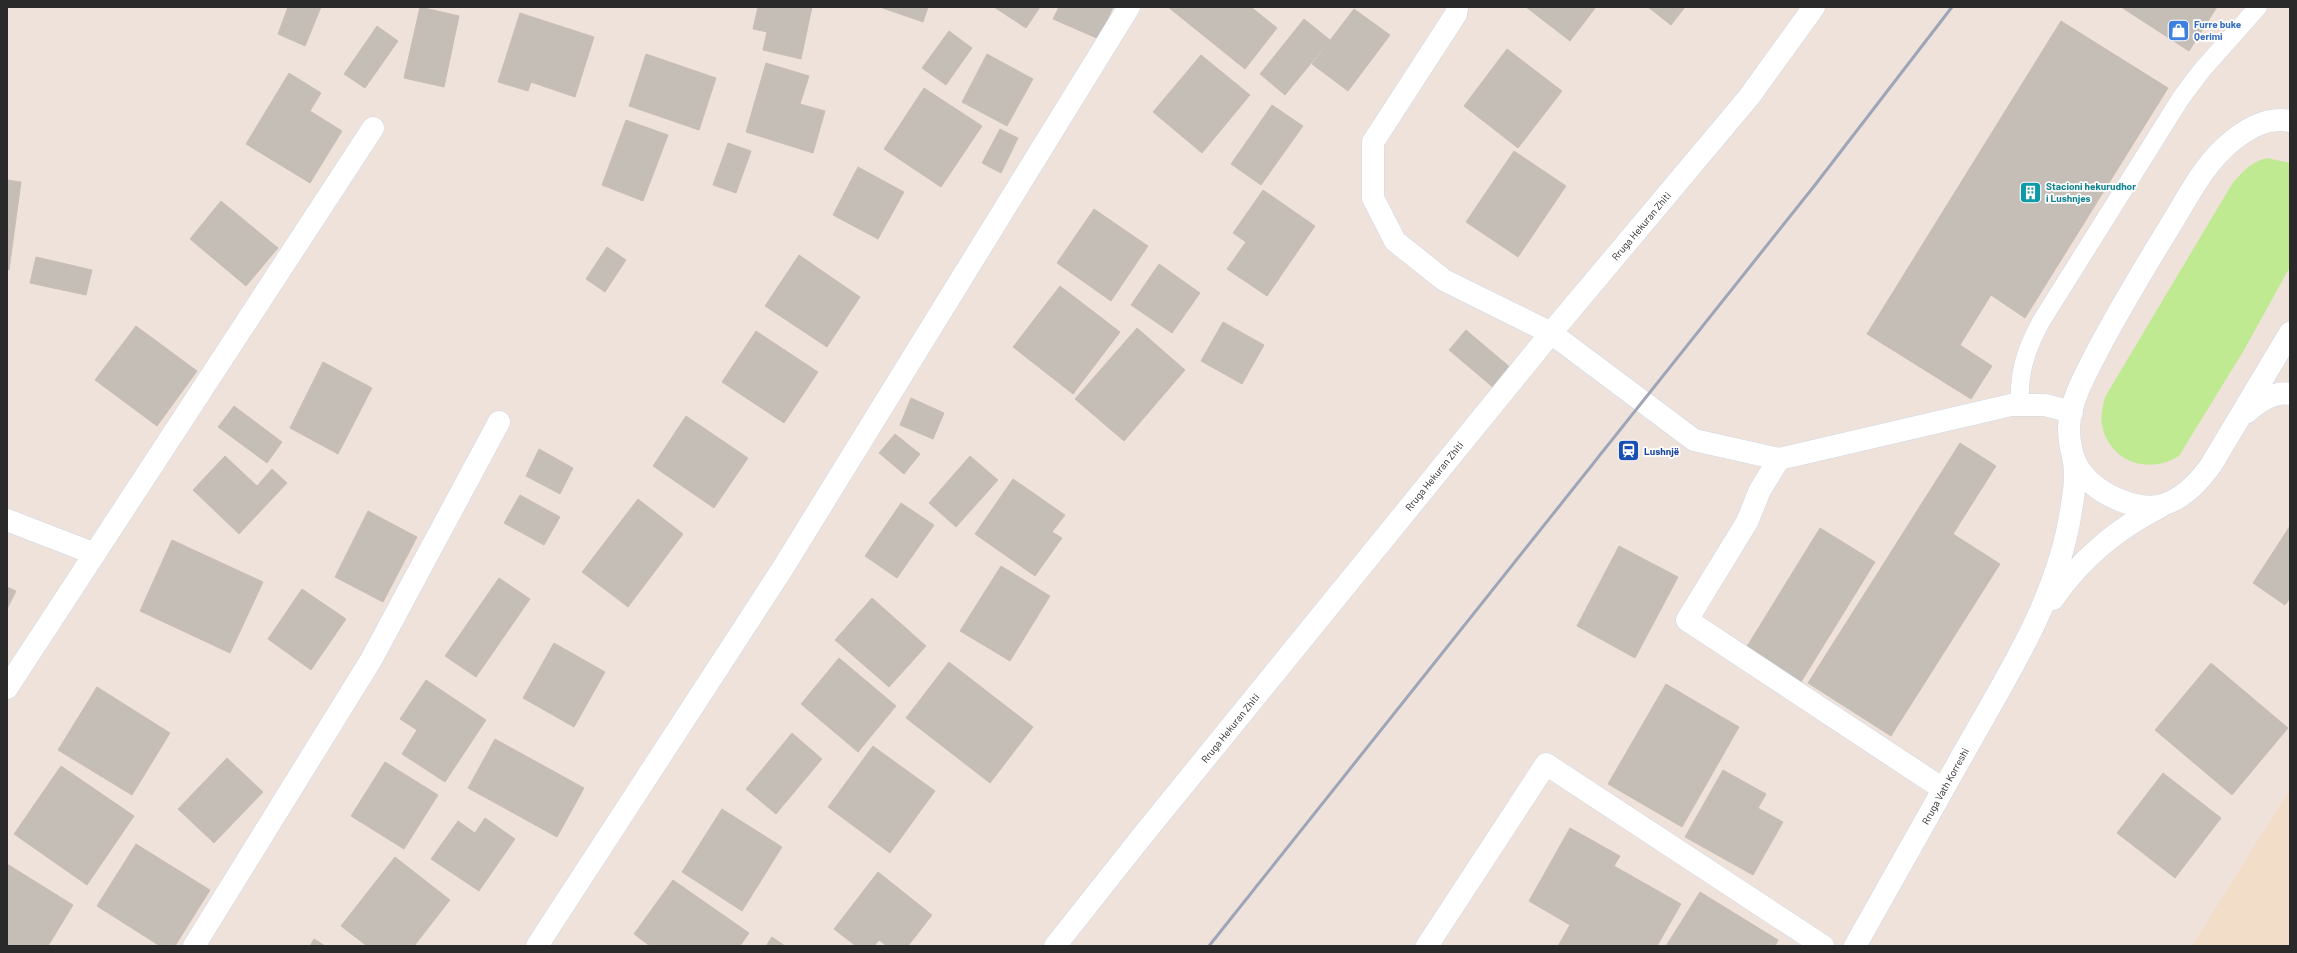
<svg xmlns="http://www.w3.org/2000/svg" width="2297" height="953" font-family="Barlow,sans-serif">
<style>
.education{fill:#f1ddc8}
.green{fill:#c0ea91}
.building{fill:#c5beb7;stroke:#cabeb4}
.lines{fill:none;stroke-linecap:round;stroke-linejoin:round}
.lane-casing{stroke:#d0d8e5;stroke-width:19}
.street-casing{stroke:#d0d8e5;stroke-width:23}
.secondary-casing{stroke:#d0d8e5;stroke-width:23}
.lane{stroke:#fff;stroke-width:18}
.street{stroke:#fff;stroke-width:22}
.secondary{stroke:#fff;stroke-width:22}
.rail{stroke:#9da5b7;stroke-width:3}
.labels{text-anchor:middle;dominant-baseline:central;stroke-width:3.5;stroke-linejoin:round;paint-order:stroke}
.shop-label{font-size:10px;font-weight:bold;fill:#366cbe;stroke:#fff;text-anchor:start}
.culture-label{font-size:10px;font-weight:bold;fill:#0d838f;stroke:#fff;text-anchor:start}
.street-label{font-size:10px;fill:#2a2a2a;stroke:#fff}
.transit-label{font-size:10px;font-weight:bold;fill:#164399;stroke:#fff;text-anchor:start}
</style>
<rect width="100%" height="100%" fill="#eee2db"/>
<!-- education -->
<path class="education" d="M2290 789V946H2192Z"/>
<!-- green -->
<path class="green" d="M2267 158 2290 163V267L2244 350 2179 456C2149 475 2109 462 2102 425 2100 416 2103 406 2105 397L2232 184C2242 172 2251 162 2267 158Z"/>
<!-- building -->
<path class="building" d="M288 7H321L305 46 278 34Z
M420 7 459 16 444 87 404 78Z
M758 7H812L801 59 763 50 767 32 753 29Z
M880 7H928L923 22Z
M994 7H1040L1026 28Z
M1059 7H1113L1099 39 1053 19Z
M1168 7H1251L1277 28 1245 69Z
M1526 7H1596L1570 41Z
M1648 7H1685L1671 25Z
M2121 7H2217L2189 51Z
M1354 9 1390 35 1348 91 1312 64Z
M520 13 594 37 575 97 531 82 528 91 498 82Z
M1304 19 1330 40 1285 95 1260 74Z
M2061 21 2168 88 2025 318 1991 295 1960 345 1992 366 1971 399 1867 334Z
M377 26 398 41 365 88 344 74Z
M949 31 972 48 946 85 922 68Z
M1507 49 1562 91 1518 148 1464 106Z
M646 54 716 78 699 130 629 106Z
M987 54 1033 79 1007 126 962 102Z
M1201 55 1250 95 1202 153 1153 112Z
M766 63 809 76 800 104 825 111 813 153 746 132Z
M289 73 321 93 310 111 342 131 310 183 246 144Z
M924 88 982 126 941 187 884 149Z
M1272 105 1303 126 1261 185 1231 164Z
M626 120 668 135 643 201 602 185Z
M1000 129 1018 138 1001 173 982 163Z
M728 143 751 151 736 193 713 185Z
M1514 151 1566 186 1518 257 1466 222Z
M858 167 904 192 878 239 833 215Z
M7 180 21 182 9 270H7Z
M1263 190 1315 226 1267 296 1227 269 1246 242 1233 233Z
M221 201 278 248 246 286 190 239Z
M1094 209 1148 246 1111 301 1057 263Z
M607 247 626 260 605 292 586 279Z
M799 255 860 297 827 347 765 306Z
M36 257 92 270 86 295 30 283Z
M1159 264 1200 293 1172 333 1131 305Z
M1060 286 1120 332 1073 394 1013 347Z
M1223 322 1264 345 1242 384 1201 361Z
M136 326 197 371 157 426 95 380Z
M1137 328 1185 370 1124 441 1075 399Z
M1466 330 1512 369 1495 389 1449 350Z
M756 331 818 372 784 423 722 382Z
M323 362 372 388 338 454 290 428Z
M911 398 944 413 933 439 900 425Z
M234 406 282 442 267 463 218 427Z
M686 416 748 458 714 508 653 466Z
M895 434 920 454 904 474 879 453Z
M1960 443 1996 466 1953 534 2000 564 1891 736 1808 683Z
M539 449 573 468 560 494 526 476Z
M225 456 257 486 272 469 287 483 239 534 193 490Z
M970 456 998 480 956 527 929 503Z
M1013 479 1065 515 1052 532 1062 538 1035 576 975 534Z
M520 495 560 517 544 545 504 523Z
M638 499 683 534 628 607 582 572Z
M901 503 934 525 897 578 865 556Z
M368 511 417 537 383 602 335 577Z
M2290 526V598L2285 605 2253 583Z
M1820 528 1875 562 1801 682 1746 648Z
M172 540 263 582 230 653 140 611Z
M1619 546 1678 577 1635 658 1577 626Z
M1001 566 1050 596 1010 661 960 631Z
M499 578 530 599 476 677 445 656Z
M7 587 16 591 7 609Z
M302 589 346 619 311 670 268 639Z
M872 598 926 646 889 687 835 640Z
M554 643 605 672 574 727 523 698Z
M839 658 896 706 858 752 801 704Z
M949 662 1033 727 990 783 906 718Z
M2211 663 2288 728 2232 795 2155 730Z
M426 680 486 720 445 782 402 754 417 730 400 719Z
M1666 684 1739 727 1682 827 1608 784Z
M97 687 170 733 132 795 58 750Z
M792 733 822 759 776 814 746 789Z
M495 739 584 788 557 837 468 788Z
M873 746 935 791 890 853 828 807Z
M227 758 263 792 214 843 178 809Z
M385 762 438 795 404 849 351 816Z
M61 766 134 816 87 885 14 834Z
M1723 770 1766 794 1758 808 1783 822 1753 875 1685 837Z
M2163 773 2221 818 2175 878 2117 833Z
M722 809 782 847 742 911 682 872Z
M485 818 515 839 479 891 431 859 458 821 475 833Z
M1570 828 1620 856 1614 866 1681 904 1657 946H1558L1570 925 1529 901Z
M136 844 210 890 175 946H160L97 906Z
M395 857 450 900 414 946H367L341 926Z
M7 864 73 905 48 946H7Z
M878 872 932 915 908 946H887L879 940 874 946H856L834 929Z
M673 880 749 933 740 946H650L634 934Z
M1700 892 1778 940 1775 946H1666Z
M772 937 785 946H766Z
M314 939 325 946H310Z"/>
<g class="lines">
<defs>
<path id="lane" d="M2020 404C2018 372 2027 347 2042 320L2181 98 2202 70 2258 7"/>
<path id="street" d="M1457 7 1456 14 1373 142V198L1395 241 1444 280 1551 333 1694 440 1779 459
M7 520 95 554
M7 688 373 128
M1943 789 1687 620 1747 522 1760 490 1779 459 2011 405H2045L2072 412
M194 946 371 660 499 422
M537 946 781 571 1129 7
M1055 946 1143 835 1551 333 1749 97 1814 7
M1427 946 1546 764 1823 946"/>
<path id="secondary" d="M2290 121C2265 116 2241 132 2223 149 2201 170 2186 200 2170 226 2146 265 2122 305 2100 346 2088 370 2070 399 2069 427 2069 442 2072 460 2082 473 2098 494 2136 512 2162 505 2183 499 2199 482 2211 465L2290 333
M2246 413C2258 402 2273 391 2290 394
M2053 599C2080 560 2118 528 2160 507
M1855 946C1891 883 1926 819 1962 756 2006 677 2057 601 2071 511 2074 493 2077 474 2073 457"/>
</defs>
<!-- lane casing -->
<use href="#lane" class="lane-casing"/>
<!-- street casing -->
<use href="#street" class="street-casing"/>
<!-- secondary casing -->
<use href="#secondary" class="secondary-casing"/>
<!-- lane -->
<use href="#lane" class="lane"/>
<!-- street -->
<use href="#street" class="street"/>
<!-- secondary -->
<use href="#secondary" class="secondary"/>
<!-- rail -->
<path class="rail" d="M1209 946 1815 185 1952 7"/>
</g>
<!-- icons -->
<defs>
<symbol id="shop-square" viewBox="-11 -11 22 22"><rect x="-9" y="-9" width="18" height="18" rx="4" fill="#3f7fe0" stroke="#fff"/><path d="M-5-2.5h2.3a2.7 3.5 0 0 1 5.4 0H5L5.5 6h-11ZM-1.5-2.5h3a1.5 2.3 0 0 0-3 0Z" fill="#fff"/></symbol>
<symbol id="building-square" viewBox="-11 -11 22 22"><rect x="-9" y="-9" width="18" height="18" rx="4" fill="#0f9aa8" stroke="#fff"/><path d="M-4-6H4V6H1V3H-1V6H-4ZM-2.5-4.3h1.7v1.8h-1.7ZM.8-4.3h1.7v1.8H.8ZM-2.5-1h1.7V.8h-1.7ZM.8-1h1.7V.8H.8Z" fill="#fff"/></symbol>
<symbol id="station-square" viewBox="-11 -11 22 22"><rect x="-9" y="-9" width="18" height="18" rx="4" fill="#1a4fb4" stroke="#fff"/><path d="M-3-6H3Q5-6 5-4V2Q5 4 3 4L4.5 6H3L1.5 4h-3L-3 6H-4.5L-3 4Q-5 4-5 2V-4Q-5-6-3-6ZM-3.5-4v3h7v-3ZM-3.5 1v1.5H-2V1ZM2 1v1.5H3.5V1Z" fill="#fff"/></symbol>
</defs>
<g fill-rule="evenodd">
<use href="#shop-square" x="2166" y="18" width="25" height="25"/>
<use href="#building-square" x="2018" y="180" width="25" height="25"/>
<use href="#station-square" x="1616" y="438" width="25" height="25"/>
</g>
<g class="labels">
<!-- shop labels -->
<g class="shop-label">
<text x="2194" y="24">Furre buke<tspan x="2194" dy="12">Qerimi</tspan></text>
</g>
<!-- culture labels -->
<g class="culture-label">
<text x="2046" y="186">Stacioni hekurudhor<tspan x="2046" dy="12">i Lushnjes</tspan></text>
</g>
<!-- street labels -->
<g class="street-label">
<text transform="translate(1641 226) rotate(-50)">Rruga Hekuran Zhiti</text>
<text transform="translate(1434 476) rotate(-51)">Rruga Hekuran Zhiti</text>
<text transform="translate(1230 728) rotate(-51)">Rruga Hekuran Zhiti</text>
<text transform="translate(1945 786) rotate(-61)">Rruga Vath Korreshi</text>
</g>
<!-- transit labels -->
<g class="transit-label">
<text x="1644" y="451">Lushnjë</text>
</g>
</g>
<!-- border -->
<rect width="2297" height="953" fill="none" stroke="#2a2a2a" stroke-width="16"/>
</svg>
